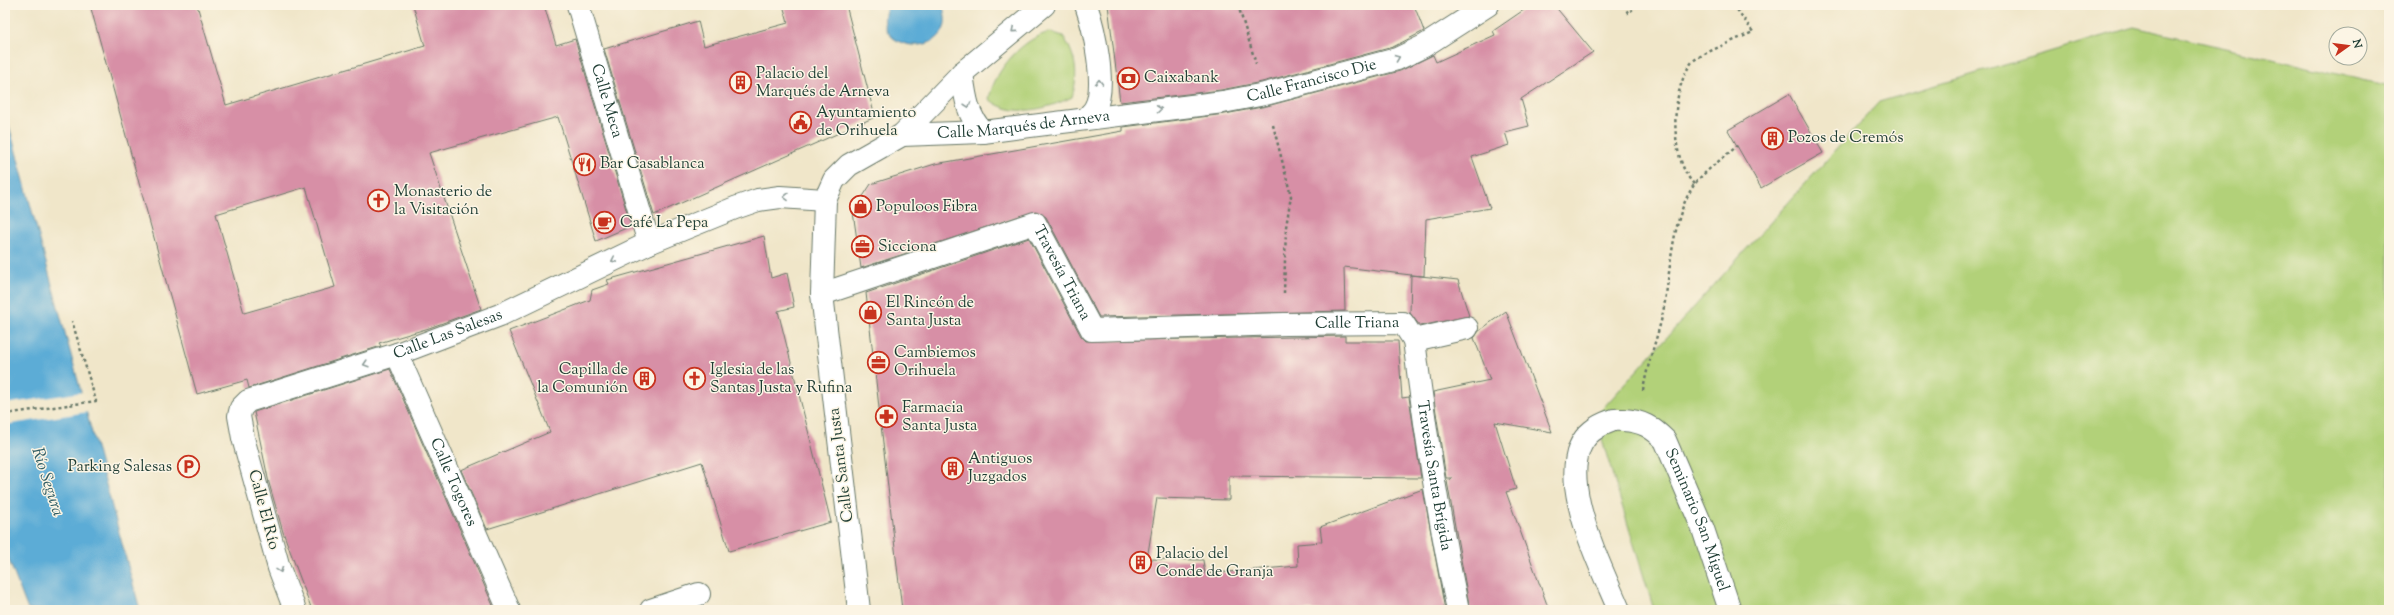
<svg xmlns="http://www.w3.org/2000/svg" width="2394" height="615" font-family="'Sorts Mill Goudy',serif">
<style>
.green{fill:#b2d179;stroke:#688756}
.water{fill:#5bacd6;stroke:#3d7485}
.pier{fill:#f0e6c9}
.building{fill:#d78fa6;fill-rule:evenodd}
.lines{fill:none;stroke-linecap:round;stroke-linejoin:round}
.pedestrian-casing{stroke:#687868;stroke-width:24}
.minor-casing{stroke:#687868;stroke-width:24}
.tertiary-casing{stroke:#687868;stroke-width:24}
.path{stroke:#687868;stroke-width:2.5;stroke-dasharray:3 3;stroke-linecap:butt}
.pedestrian{stroke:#fff;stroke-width:22}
.minor{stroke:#fff;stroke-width:22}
.tertiary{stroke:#fff;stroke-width:22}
.oneway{stroke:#8f9e9a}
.labels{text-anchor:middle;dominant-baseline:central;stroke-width:3;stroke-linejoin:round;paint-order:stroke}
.poi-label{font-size:16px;fill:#1f3d34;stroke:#fcf5e5;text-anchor:start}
.street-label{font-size:16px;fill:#1f3d34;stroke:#fcf5e5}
.water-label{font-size:17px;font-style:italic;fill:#315e65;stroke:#fcf5e5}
</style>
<rect width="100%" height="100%" fill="#fcf5e5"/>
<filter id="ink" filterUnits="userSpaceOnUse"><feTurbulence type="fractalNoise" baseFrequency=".025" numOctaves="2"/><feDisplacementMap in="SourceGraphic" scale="8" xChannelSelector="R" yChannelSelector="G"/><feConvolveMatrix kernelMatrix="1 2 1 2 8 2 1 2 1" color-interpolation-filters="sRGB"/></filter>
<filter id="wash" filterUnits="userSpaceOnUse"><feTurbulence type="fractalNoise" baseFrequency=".012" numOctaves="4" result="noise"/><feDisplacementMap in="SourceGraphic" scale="16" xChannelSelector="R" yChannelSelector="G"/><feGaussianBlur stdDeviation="0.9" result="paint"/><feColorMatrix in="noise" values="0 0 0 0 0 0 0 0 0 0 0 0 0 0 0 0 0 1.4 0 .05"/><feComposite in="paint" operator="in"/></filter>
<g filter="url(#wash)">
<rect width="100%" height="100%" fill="#f0e6c9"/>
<!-- green -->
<path class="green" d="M2134 27 2389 86V610H1654L1595 417 1879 102Z
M1051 32 1063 36C1076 56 1079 74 1072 97 1048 109 1012 119 989 99 994 71 1023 37 1051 32Z"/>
<!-- water -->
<path class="water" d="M888 5H942C964 60 865 57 888 5Z
M5 111 140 610H28L5 550Z"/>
<!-- pier -->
<path class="pier" d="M83 392 88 412 5 425V404Z"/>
<g id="blocks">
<!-- building -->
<path class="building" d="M90 5H197L226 105 425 46 413 5H544L556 45 575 39 631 226 596 241 558 117 429 153 481 309 429 328 379 343 381 346 249 388 247 380 197 394ZM306 187 335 287 244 313 216 214Z
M783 5H846L875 117 654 215 604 49 698 21 704 46 788 23Z
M1108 5H1414L1424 31 1393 47 1262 82 1221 90 1120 102Z
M1531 5H1554L1593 52 1521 99 1529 126 1505 132 1509 145 1472 157 1490 208 1426 219 1424 276 1411 275 1458 280 1469 316 1420 326 1410 313 1411 275 1344 267 1345 311 1099 317 1046 217 1036 211 861 268 853 212 871 184 935 164 1123 131V127L1225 114 1267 106 1400 71 1433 55 1436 62 1495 35 1493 31Z
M1789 94 1823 153 1761 188 1728 130Z
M764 236 771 278 787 273 794 307 778 311 831 522 729 551 702 462 487 529 461 470 550 432 509 331 590 300 592 290 609 284 607 280Z
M1029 238 1081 336 1086 341 1345 336V341H1398L1402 398 1409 397 1421 478 1229 476V500L1157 498 1147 559 1203 560 1205 574 1298 566 1297 544 1322 542 1320 527 1423 489 1445 610H902L866 293Z
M1506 311 1552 432 1495 422 1516 489 1506 492 1549 610H1470L1447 481 1453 478H1446L1435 406 1433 392 1490 380 1474 338 1479 331Z
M390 369 495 610H312L283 532 269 483 254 412Z"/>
</g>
</g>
<g filter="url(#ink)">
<use href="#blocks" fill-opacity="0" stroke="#687868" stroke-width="1"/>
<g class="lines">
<defs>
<g id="pedestrian">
<path id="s1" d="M822 294 1035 223 1092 330 1285 324 1403 323 1414 340 1467 328"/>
<path id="s2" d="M1414 340C1425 431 1439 520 1458 610"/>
</g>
<g id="minor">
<path id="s3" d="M578 5 649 243"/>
<path d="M1086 5C1094 28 1107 87 1095 108 1093 112 1089 115 1087 118"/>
<path d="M962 73C965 95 967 116 983 132"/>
<path id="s4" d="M902 135 983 132 1223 102 1265 94 1397 59 1424 46 1488 5"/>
<path id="s5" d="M397 354 509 610"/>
<path id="s6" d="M295 610 279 568 243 438 239 416 241 408 248 401 397 354 500 315 649 243 735 208 758 200 780 197 825 200"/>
<path d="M651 610 699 594"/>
<path id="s7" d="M1619 610C1603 570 1548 466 1592 431 1597 427 1605 423 1611 421 1615 419 1619 420 1623 420 1642 421 1652 427 1665 440L1703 529 1730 610"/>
</g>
<path id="tertiary" d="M859 610 822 294 825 200 834 180 849 165 902 135 962 73 1044 5"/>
</defs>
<!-- pedestrian casing -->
<use href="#pedestrian" class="pedestrian-casing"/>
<!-- minor casing -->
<use href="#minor" class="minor-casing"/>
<!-- tertiary casing -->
<use href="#tertiary" class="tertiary-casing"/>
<!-- path -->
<path class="path" d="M1238 5 1256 64
M1624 5 1628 13 1638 5
M1273 125 1291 196 1286 227 1284 293
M1694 184C1669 158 1670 91 1692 62 1698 55 1742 37 1753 32L1734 5
M1643 391C1647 365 1656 342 1662 317 1671 277 1670 220 1694 185 1703 172 1725 157 1737 146
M5 414 96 401 72 321"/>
<!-- pedestrian -->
<use href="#pedestrian" class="pedestrian"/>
<!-- minor -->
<use href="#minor" class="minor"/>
<!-- tertiary -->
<use href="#tertiary" class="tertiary"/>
</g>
<!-- one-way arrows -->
<defs><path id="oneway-chevron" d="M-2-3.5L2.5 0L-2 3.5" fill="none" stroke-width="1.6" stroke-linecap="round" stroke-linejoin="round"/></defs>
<g class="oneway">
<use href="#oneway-chevron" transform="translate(1014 30) rotate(140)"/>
<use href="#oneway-chevron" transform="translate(1397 58) rotate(-21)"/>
<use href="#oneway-chevron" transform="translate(1099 82) rotate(-89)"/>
<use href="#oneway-chevron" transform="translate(968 105) rotate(71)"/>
<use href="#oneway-chevron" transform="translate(1159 109) rotate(-7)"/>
<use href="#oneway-chevron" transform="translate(786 197) rotate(179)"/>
<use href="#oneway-chevron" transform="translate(614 260) rotate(154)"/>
<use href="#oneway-chevron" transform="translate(366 364) rotate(163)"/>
<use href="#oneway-chevron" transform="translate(280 570) rotate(70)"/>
</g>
</g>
<!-- icons -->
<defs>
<symbol id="bank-ring" viewBox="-11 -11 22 22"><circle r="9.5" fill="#fcf5e5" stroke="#c8321e" stroke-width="1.5"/><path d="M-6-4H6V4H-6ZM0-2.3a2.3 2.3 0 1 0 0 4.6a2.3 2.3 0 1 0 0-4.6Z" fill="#c8321e"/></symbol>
<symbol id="building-ring" viewBox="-11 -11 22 22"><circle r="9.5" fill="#fcf5e5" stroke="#c8321e" stroke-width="1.5"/><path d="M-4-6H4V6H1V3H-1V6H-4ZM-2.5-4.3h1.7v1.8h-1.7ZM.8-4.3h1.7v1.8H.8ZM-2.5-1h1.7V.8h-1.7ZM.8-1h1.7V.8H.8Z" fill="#c8321e"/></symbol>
<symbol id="civic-ring" viewBox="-11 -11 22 22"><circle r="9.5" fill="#fcf5e5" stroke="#c8321e" stroke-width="1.5"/><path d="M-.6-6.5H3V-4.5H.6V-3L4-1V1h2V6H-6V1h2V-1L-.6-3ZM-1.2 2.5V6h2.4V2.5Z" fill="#c8321e"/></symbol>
<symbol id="restaurant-ring" viewBox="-11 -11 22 22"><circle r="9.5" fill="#fcf5e5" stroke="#c8321e" stroke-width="1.5"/><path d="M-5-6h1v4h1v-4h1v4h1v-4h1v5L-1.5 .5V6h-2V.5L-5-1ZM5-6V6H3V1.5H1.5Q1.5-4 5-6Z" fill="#c8321e"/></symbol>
<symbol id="church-ring" viewBox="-11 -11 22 22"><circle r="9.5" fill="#fcf5e5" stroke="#c8321e" stroke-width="1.5"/><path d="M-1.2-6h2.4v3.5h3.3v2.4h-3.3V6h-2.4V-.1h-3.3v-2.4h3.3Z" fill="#c8321e"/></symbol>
<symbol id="shop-ring" viewBox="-11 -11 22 22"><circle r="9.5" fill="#fcf5e5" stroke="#c8321e" stroke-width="1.5"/><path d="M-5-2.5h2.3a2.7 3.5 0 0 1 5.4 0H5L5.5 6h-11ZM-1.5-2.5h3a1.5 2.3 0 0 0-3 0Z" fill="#c8321e"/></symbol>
<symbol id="cafe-ring" viewBox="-11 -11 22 22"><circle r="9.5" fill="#fcf5e5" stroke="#c8321e" stroke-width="1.5"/><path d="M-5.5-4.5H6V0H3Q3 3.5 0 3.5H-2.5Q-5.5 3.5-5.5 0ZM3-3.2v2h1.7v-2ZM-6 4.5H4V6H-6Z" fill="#c8321e"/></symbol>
<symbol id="office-ring" viewBox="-11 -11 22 22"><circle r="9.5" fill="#fcf5e5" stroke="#c8321e" stroke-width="1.5"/><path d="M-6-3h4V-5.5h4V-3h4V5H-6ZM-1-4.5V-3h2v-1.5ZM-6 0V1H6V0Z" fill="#c8321e"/></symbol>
<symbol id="pharmacy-ring" viewBox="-11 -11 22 22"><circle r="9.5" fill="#fcf5e5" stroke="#c8321e" stroke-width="1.5"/><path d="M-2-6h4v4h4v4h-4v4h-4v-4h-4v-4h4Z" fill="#c8321e"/></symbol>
<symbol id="parking-ring" viewBox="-11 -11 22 22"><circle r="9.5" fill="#fcf5e5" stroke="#c8321e" stroke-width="1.5"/><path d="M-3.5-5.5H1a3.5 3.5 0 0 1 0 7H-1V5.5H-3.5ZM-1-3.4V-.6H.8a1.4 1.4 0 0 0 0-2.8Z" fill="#c8321e"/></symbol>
</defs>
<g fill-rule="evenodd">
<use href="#bank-ring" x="1116" y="66" width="25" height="25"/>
<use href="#building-ring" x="728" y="70" width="25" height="25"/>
<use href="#civic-ring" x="788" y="110" width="25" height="25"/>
<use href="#building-ring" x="1760" y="126" width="25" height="25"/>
<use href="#restaurant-ring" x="572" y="152" width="25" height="25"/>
<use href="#church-ring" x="366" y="188" width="25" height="25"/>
<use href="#shop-ring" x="848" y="194" width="25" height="25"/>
<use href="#cafe-ring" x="592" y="210" width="25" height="25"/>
<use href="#office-ring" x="850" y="234" width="25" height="25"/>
<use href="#shop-ring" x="858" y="300" width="25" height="25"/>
<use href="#office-ring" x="866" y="350" width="25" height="25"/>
<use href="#building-ring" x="632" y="366" width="25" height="25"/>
<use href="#church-ring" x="682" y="366" width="25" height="25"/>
<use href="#pharmacy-ring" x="874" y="404" width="25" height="25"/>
<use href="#parking-ring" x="176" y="454" width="25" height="25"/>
<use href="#building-ring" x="940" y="456" width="25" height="25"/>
<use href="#building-ring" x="1128" y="550" width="25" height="25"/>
</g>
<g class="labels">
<!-- poi labels -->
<g class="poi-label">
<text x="756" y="74">Palacio del<tspan x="756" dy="18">Marqués de Arneva</tspan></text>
<text x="1144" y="78">Caixabank</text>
<text x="816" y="113">Ayuntamiento<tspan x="816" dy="18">de Orihuela</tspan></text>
<text x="1788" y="138">Pozos de Cremós</text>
<text x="600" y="164">Bar Casablanca</text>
<text x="394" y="192">Monasterio de<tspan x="394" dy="18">la Visitación</tspan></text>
<text x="876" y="207">Populoos Fibra</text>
<text x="620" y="223">Café La Pepa</text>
<text x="878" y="247">Sicciona</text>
<text x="886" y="303">El Rincón de<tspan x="886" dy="18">Santa Justa</tspan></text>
<text x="894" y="353">Cambiemos<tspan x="894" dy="18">Orihuela</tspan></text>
<text x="628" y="370" text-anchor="end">Capilla de<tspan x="628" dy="18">la Comunión</tspan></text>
<text x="710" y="370">Iglesia de las<tspan x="710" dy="18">Santas Justa y Rufina</tspan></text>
<text x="902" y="408">Farmacia<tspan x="902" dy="18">Santa Justa</tspan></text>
<text x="968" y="459">Antiguos<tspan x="968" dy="18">Juzgados</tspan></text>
<text x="172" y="467" text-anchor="end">Parking Salesas</text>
<text x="1156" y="554">Palacio del<tspan x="1156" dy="18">Conde de Granja</tspan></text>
</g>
<!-- street labels -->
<g class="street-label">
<text stroke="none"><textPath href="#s4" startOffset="414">Calle Francisco Die</textPath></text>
<text stroke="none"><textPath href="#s3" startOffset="100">Calle Meca</textPath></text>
<text stroke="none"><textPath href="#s4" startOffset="122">Calle Marqués de Arneva</textPath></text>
<text stroke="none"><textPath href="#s1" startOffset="281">Travesía Triana</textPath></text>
<text stroke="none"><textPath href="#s1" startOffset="611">Calle Triana</textPath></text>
<text stroke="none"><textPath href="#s6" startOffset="431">Calle Las Salesas</textPath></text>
<text transform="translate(842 465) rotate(-97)">Calle Santa Justa</text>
<text stroke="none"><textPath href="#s2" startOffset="137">Travesía Santa Brígida</textPath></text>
<text stroke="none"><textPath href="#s5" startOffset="140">Calle Togores</textPath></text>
<text transform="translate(263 510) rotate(75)">Calle El Río</text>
<text stroke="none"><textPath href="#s7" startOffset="359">Seminario San Miguel</textPath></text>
</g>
<!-- water labels -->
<g class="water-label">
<text transform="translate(47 482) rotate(72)">Río Segura</text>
</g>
</g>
<!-- margin -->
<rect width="2394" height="615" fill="none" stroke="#fcf5e5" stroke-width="20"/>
<!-- north arrow -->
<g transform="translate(2348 46) rotate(76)"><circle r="19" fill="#fcf5e5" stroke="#a4ab9e"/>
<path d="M0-3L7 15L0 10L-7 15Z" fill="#c8321e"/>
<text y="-6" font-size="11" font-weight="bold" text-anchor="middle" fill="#1f3d34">N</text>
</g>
</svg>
